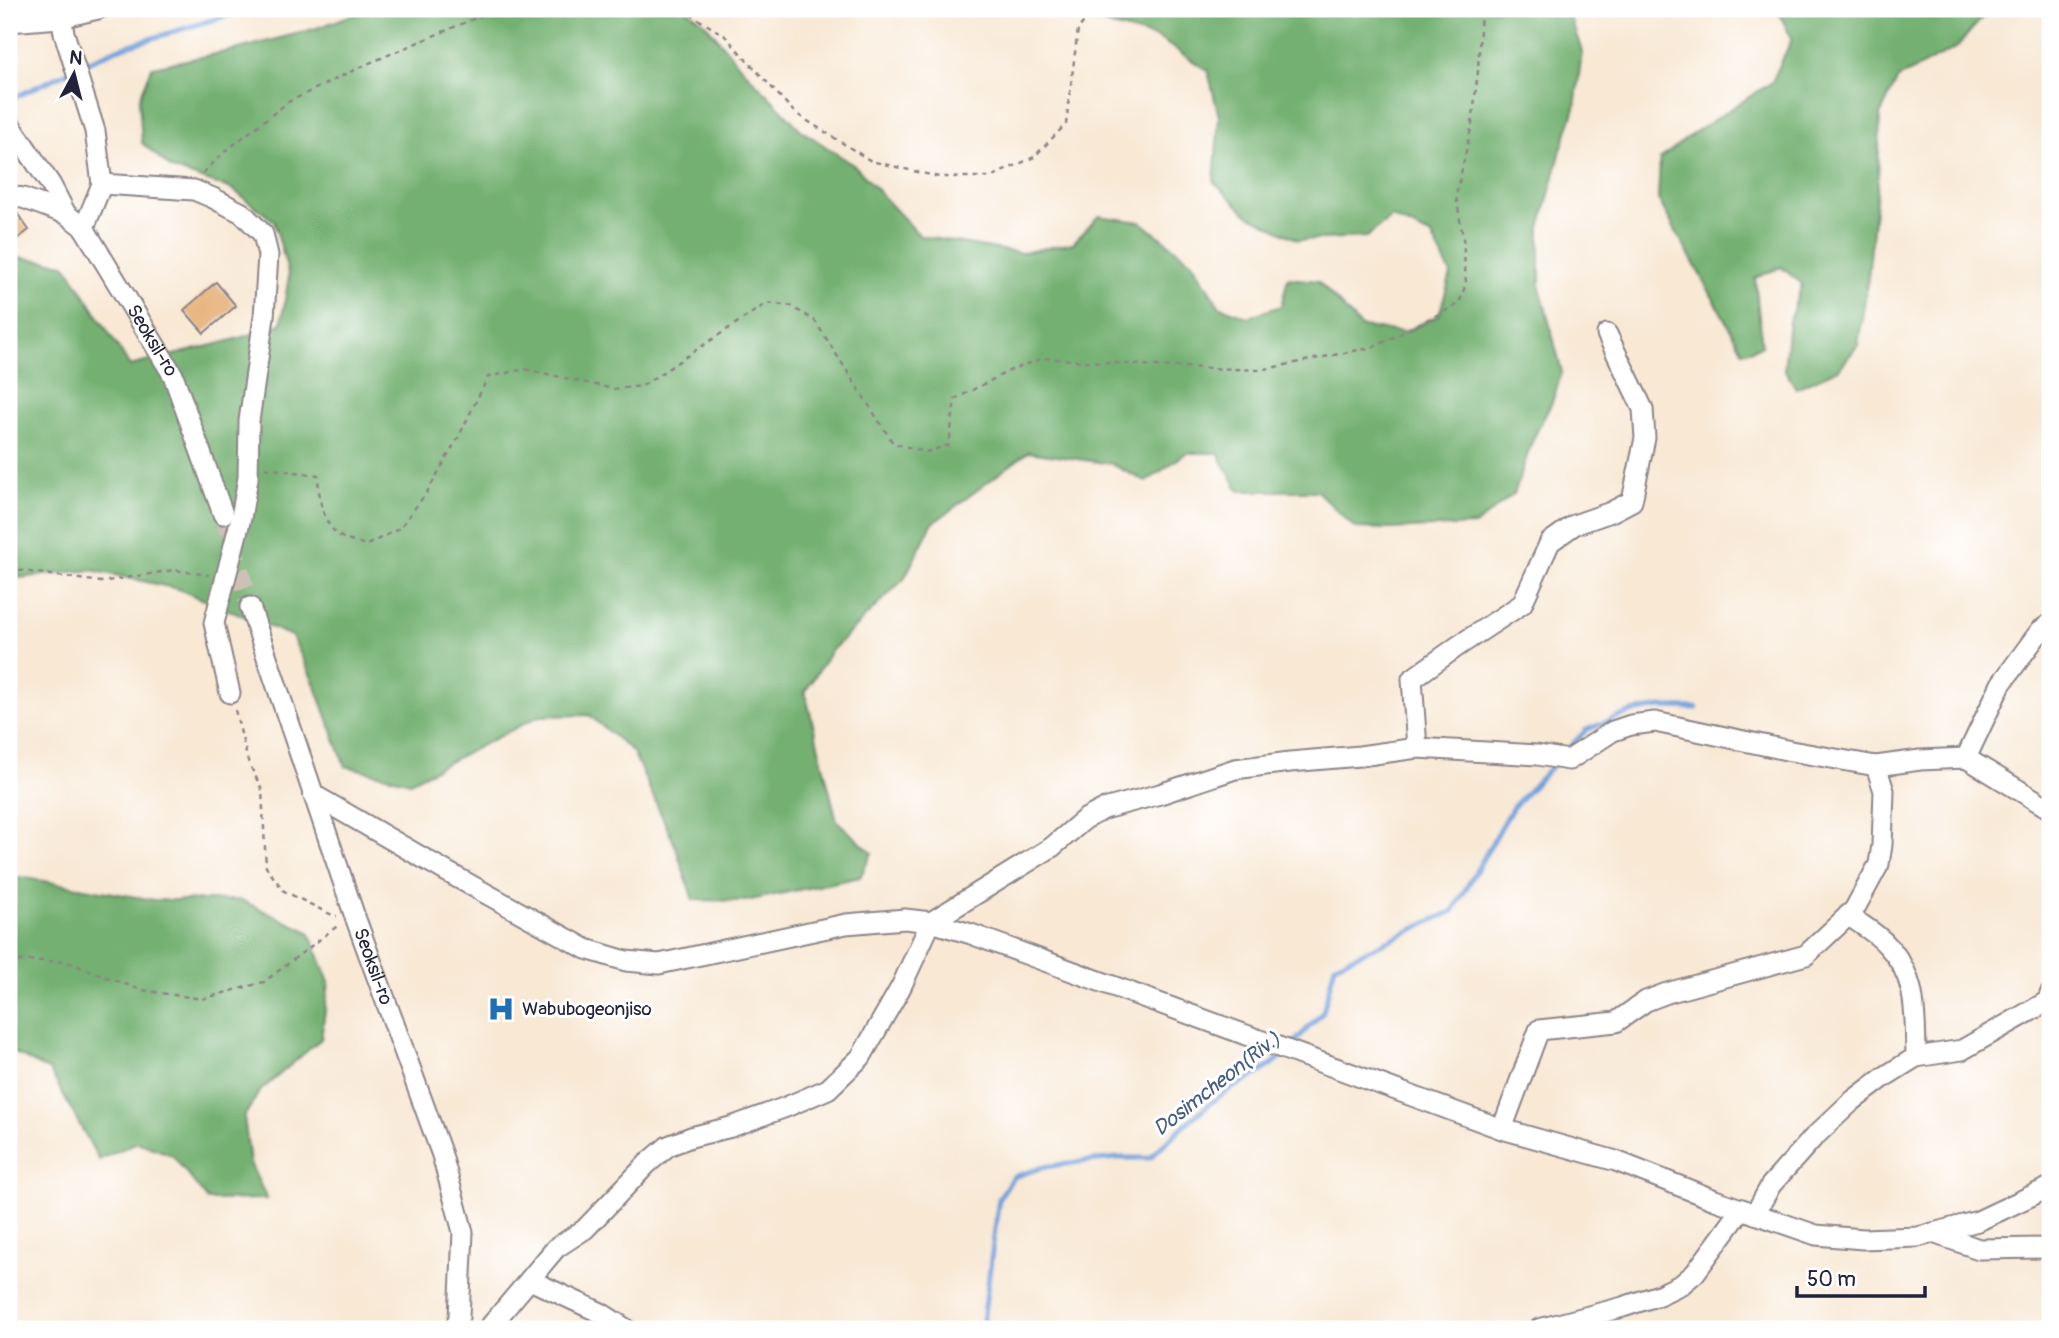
<svg xmlns="http://www.w3.org/2000/svg" width="2059" height="1338" font-family="Pangolin,sans-serif">
<style>
.forest{fill:#73b071;stroke:#4a6956;stroke-width:2}
.lines{fill:none;stroke-linecap:round;stroke-linejoin:round}
.stream{stroke:#73a1dc;stroke-width:5}
.building{fill:#e7b47f}
.minor-tunnel{stroke:#cdc0b5;stroke-width:19;stroke-dasharray:19 10;stroke-linecap:butt}
.minor-casing{stroke:#8d8588;stroke-width:23}
.path{stroke:#8d8588;stroke-width:2.5;stroke-dasharray:5 5;stroke-linecap:butt}
.minor{stroke:#fff;stroke-width:19}
.labels{text-anchor:middle;dominant-baseline:central;stroke-width:6;stroke-linejoin:round;paint-order:stroke}
.street-label{font-size:19px;fill:#22223b;stroke:#fff}
.poi-label{font-size:19px;fill:#22223b;stroke:#fff;text-anchor:start}
.water-label{font-size:21px;font-style:italic;fill:#465b83;stroke:#fff}
</style>
<rect width="100%" height="100%" fill="#fff"/>
<filter id="ink" filterUnits="userSpaceOnUse"><feTurbulence type="fractalNoise" baseFrequency=".0143" numOctaves="2"/><feDisplacementMap in="SourceGraphic" scale="14" xChannelSelector="R" yChannelSelector="G"/><feConvolveMatrix kernelMatrix="1 2 1 2 8 2 1 2 1" color-interpolation-filters="sRGB"/></filter>
<filter id="wash" filterUnits="userSpaceOnUse"><feTurbulence type="fractalNoise" baseFrequency=".00686" numOctaves="4" result="noise"/><feDisplacementMap in="SourceGraphic" scale="28" xChannelSelector="R" yChannelSelector="G"/><feGaussianBlur stdDeviation="1.57" result="paint"/><feColorMatrix in="noise" values="0 0 0 0 0 0 0 0 0 0 0 0 0 0 0 0 0 1.4 0 .05"/><feComposite in="paint" operator="in"/></filter>
<g filter="url(#wash)">
<rect width="100%" height="100%" fill="#f8e8d4"/>
<!-- forest -->
<path class="forest" d="M368 9H686L704 22 740 66 801 130 855 166 920 236 1020 253 1073 243 1099 216 1141 222 1192 262 1219 306 1247 317 1281 306 1288 278 1318 281 1361 327 1404 332 1439 315 1451 274 1432 236 1392 217 1366 237 1298 240 1248 215 1214 182 1219 117 1208 71 1158 38 1089 20 1034 9H1567L1582 51 1575 108 1561 150 1540 228V287L1562 372 1552 402 1533 439 1514 494 1475 525 1390 529 1355 528 1317 491H1239L1218 453H1186L1146 482 1112 464 1028 452 932 524 904 579 831 651 805 692 837 821 872 853 860 877 746 901 693 900 675 845 633 752 589 715 539 716 410 782 345 766 316 687 292 636 178 589 92 570 9 579V256L65 264 130 366C180 352 232 343 281 324L289 276 274 221 232 189 172 169 142 143 139 100 152 67 239 49 314 29Z
M1777 9H1990L1956 48 1898 78 1880 115 1878 180 1868 278 1858 345 1839 369 1796 388 1784 369 1789 321 1802 284 1781 267 1755 278 1762 346 1743 352 1658 199 1660 159 1692 134 1772 82 1792 39Z
M20 877 154 900H241L309 932 329 982 321 1039 259 1092 244 1117 250 1163 267 1199 208 1200 172 1155 137 1142 99 1160 50 1071 9 1050V885Z"/>
<g class="lines">
<!-- stream -->
<path class="stream" d="M79 66 117 49 248 9
M9 100 70 71
M1564 754 1586 730 1631 712 1661 707 1697 708
M1290 1047 1323 1012 1335 965 1453 911 1513 807 1555 763
M982 1329 999 1198 1013 1177 1044 1167 1079 1162 1117 1158H1150C1172 1136 1195 1114 1220 1096 1240 1081 1266 1073 1284 1054"/>
</g>
<g id="blocks">
<!-- building -->
<path class="building" d="M9 208 14 209 29 230 9 245Z
M216 282 236 306 204 333 184 310Z"/>
</g>
</g>
<g filter="url(#ink)">
<use href="#blocks" fill-opacity="0" stroke="#8d8588" stroke-width="2"/>
<g class="lines">
<!-- minor-tunnel -->
<path class="minor-tunnel" d="M223 514 250 607"/>
<defs>
<g id="minor">
<path d="M60 9 64 33 95 131 102 184 84 228"/>
<path d="M9 22 60 18 98 9"/>
<path id="s1" d="M9 123 51 185 66 214 84 228 173 375 223 514"/>
<path d="M102 184 194 190 213 198 242 213 263 234 268 255 264 317 249 421 248 478 241 518 214 623 230 693"/>
<path d="M9 196 23 198 66 214"/>
<path id="s2" d="M250 607 354 914 442 1155 463 1232 459 1317 455 1329"/>
<path d="M1417 748 1412 679 1458 646 1522 604 1550 542 1574 525 1611 512 1632 501 1645 438 1643 409 1607 334"/>
<path d="M1966 758 2001 684 2040 631 2050 624"/>
<path d="M1876 766 1920 760 1966 758 2050 809"/>
<path d="M314 795 449 873 586 949 626 961 659 964 846 924 905 919 931 922 971 934 1502 1129 1616 1161 1715 1200 1816 1235 1863 1239 1918 1237 1978 1221 2050 1187"/>
<path d="M1916 1057 1962 1050 2048 1001 2050 994"/>
<path d="M1755 1214 1771 1185 1813 1138 1851 1102 1884 1077 1916 1057C1915 1015 1918 977 1887 945 1877 933 1861 925 1848 915"/>
<path d="M1933 1233 1979 1249 2050 1248"/>
<path d="M530 1280 601 1313 626 1329"/>
<path d="M488 1329 556 1248 585 1229 647 1164 668 1146 691 1137 731 1127 786 1107 828 1089 861 1057 901 987 931 922 1052 847 1085 819 1104 809 1160 794 1235 769 1290 762 1360 756 1417 748 1537 755 1569 760 1613 731 1631 725 1655 722 1791 751 1876 766 1884 791 1882 845 1879 864 1854 910 1806 955 1667 993 1646 1001 1616 1022 1539 1030 1502 1129"/>
<path d="M1539 1329 1623 1307 1659 1295 1682 1284 1695 1273 1742 1209"/>
</g>
</defs>
<!-- minor casing -->
<use href="#minor" class="minor-casing"/>
<!-- path -->
<path class="path" d="M681 9 724 35 795 113 871 161 939 177H991L1034 157 1066 124 1078 29 1095 9
M203 173 223 153 288 102 367 64 497 9
M265 468 318 475C319 498 321 527 345 539 351 542 360 543 367 545L400 528 427 492 458 438 488 377 525 369 614 389 642 386 767 303 791 306 815 321 893 443 926 452 949 445 955 399 1011 370 1043 358 1158 366 1260 370 1374 347 1459 304 1466 283 1463 237 1456 196 1472 124 1478 71 1481 9
M9 573 16 570 101 582 174 570 209 575
M235 710 248 761 262 790 266 867 284 891 334 916H337
M9 965 23 960 67 962 141 990 202 999 264 982 340 924"/>
<!-- minor -->
<use href="#minor" class="minor"/>
</g>
</g>
<!-- icons -->
<defs>
<symbol id="hospital-bare" viewBox="-9 -9 18 18"><path d="M-5-5h3v3.5h4V-5h3V5h-3V1.5h-4V5h-3Z" fill="#1f6fb2" stroke="#fff" stroke-width="2.5" paint-order="stroke"/></symbol>
</defs>
<g fill-rule="evenodd">
<use href="#hospital-bare" x="482" y="990" width="38" height="38"/>
</g>
<g class="labels">
<!-- street labels -->
<g class="street-label">
<text stroke="none"><textPath href="#s1" startOffset="262">Seoksil-ro</textPath></text>
<text stroke="none"><textPath href="#s2" startOffset="380">Seoksil-ro</textPath></text>
</g>
<!-- poi labels -->
<g class="poi-label">
<text x="522" y="1009">Wabubogeonjiso</text>
</g>
<!-- water labels -->
<g class="water-label">
<text transform="translate(1217 1084) rotate(-38)">Dosimcheon(Riv.)</text>
</g>
</g>
<!-- margin -->
<rect width="2059" height="1338" fill="none" stroke="#fff" stroke-width="35"/>
<!-- north arrow -->
<g transform="translate(74 74) rotate(7)" stroke="#ffffff" stroke-width="5" paint-order="stroke">
<path d="M0-5L12 26L0 18L-12 26Z" fill="#22223b"/>
<text y="-10" font-size="19" font-weight="bold" text-anchor="middle" fill="#22223b">N</text>
</g>
<!-- scale -->
<path d="M1797 1286v10h128v-10" fill="none" stroke="#22223b" stroke-width="3.5"/>
<text x="1807" y="1286" font-size="21" fill="#22223b" stroke="#ffffff" stroke-width="5" paint-order="stroke">50 m</text>
</svg>
